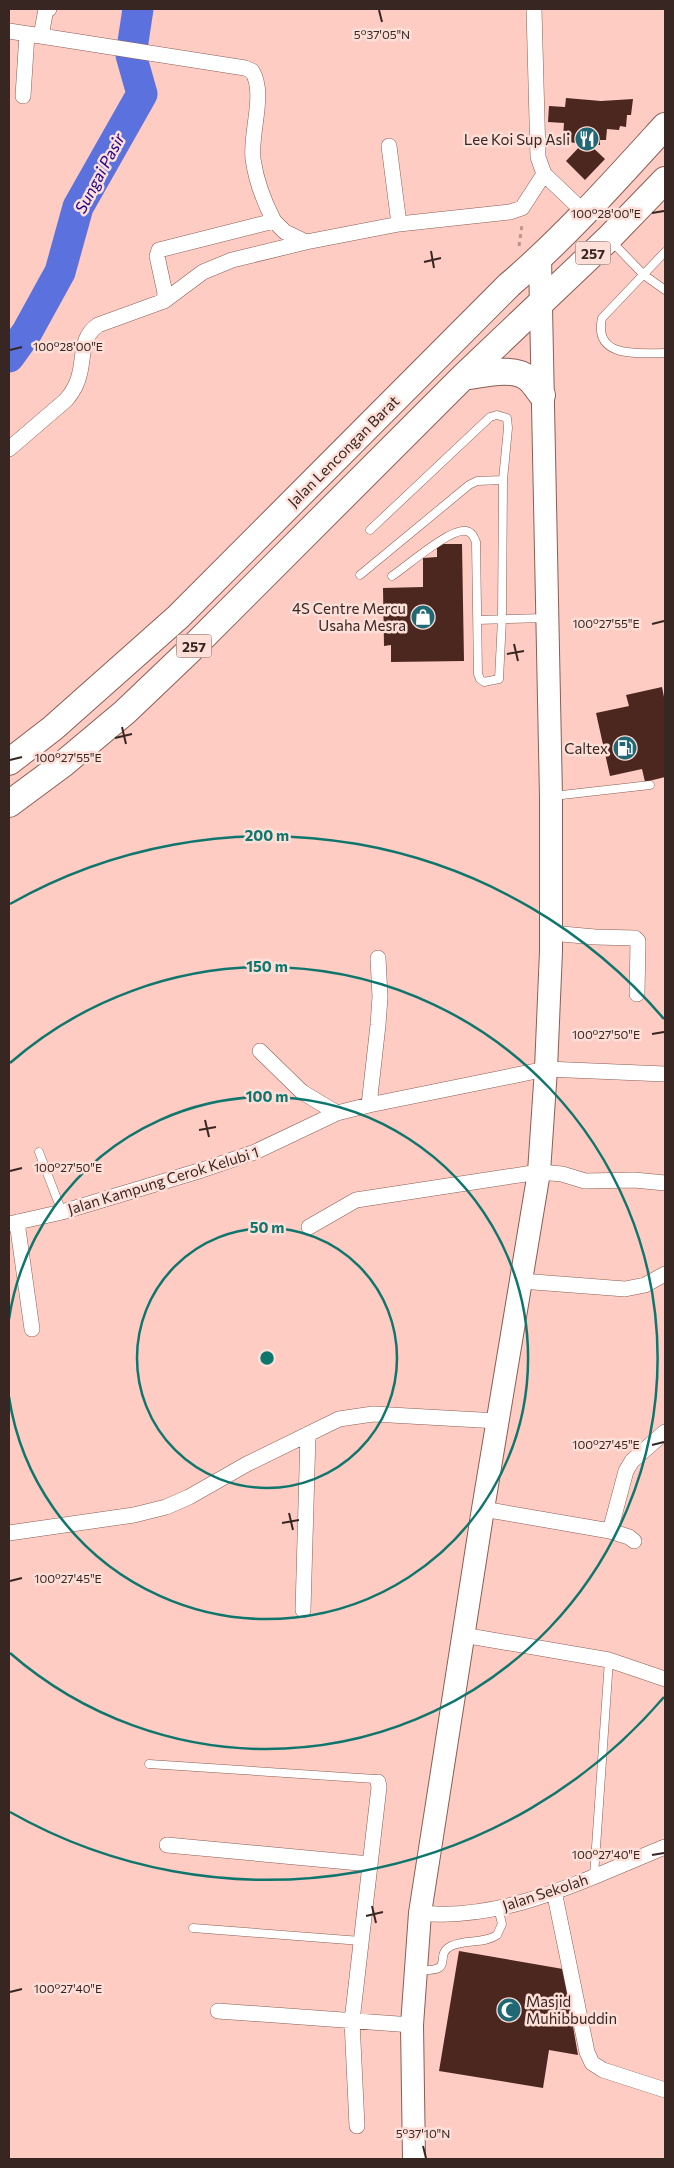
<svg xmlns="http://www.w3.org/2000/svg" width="674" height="2168" font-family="Commissioner,sans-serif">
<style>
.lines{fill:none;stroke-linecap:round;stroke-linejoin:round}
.river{stroke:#5b71de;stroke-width:31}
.building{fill:#4c271f}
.service-casing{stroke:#895e55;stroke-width:9}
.minor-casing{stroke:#895e55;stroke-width:16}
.secondary-casing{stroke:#895e55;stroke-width:24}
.trunk-casing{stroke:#895e55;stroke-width:28}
.path{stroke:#bc948c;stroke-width:3;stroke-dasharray:4 4;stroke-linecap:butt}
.service{stroke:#fff;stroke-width:8}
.minor{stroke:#fff;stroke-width:15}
.secondary{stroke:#fff;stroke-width:22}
.trunk{stroke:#fff;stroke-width:26}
.ticks{fill:none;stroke:#382622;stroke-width:2}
.ring{fill:none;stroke:#0f766e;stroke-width:2.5}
.labels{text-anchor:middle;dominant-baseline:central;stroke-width:5;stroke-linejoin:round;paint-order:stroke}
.shield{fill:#fddfd8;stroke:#735e59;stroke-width:1}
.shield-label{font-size:14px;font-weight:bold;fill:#382622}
.poi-label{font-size:15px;fill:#382622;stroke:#fddfd8;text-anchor:end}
.street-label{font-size:15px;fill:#382622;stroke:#fddfd8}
.water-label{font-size:16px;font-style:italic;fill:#1c0291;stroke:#fddfd8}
.ticks-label{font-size:12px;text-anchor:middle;fill:#382622;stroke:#fddfd8;stroke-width:5;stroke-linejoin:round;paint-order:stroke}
.centre{fill:#0f766e;stroke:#fddfd8;stroke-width:2.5}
.ring-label{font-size:15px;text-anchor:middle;font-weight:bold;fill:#0f766e;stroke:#fddfd8;stroke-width:5;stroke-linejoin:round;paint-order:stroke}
</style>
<rect width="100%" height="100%" fill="#feccc2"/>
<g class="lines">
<!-- river -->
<path class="river" d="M9 357 27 332 60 272 78 207 142 94 131 55 138 9"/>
</g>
<!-- building -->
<path class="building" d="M566 98 601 101 633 99 631 115H627L626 127 620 126 619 130 607 129 606 140H600V145L589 144 605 159 585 180 566 161 582 144 569 142V138L563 137 564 123 548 122 549 106 565 107Z
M437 544H462L464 661 391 662V645L384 646 383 588 423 587V558L437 557Z
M662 687 665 702V777L645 782 642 769 610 776 596 713 629 706 626 695Z
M459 1951 563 1969 578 2055 549 2050 543 2088 439 2071Z"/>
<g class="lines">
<defs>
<path id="service" d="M612 242 644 275 665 290
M665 252 602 318C593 359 639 353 665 353
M370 530 490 417 497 415 507 418 508 428 503 480 502 619 499 679 484 682 480 679 478 674 476 542C474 537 472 532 466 531 450 528 407 566 392 576
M360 575 469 485 477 481 503 480
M478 620 546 618
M553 796 650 785
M39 1152 62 1212
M149 1764 375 1779 378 1782
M594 1876 609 1660
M193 1928 361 1941
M418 1970C458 1972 432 1956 451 1946 465 1939 484 1944 497 1935L502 1924 498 1908"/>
<path id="minor" d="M534 9 538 157 544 174 585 213
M9 31 245 68 252 71C266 93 250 132 253 159 256 180 264 202 274 221
M41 36 46 9H49
M23 96 27 34
M389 146 399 224
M164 301 203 272 232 260 306 242 399 224 510 212 522 208 544 174
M9 449 66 400C73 392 78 383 80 372 84 354 81 337 98 325L164 301 165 293 157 256 159 250 274 221 285 232 306 242
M551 933 595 937 635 938 638 941 637 994
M260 1051 302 1092 337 1113
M369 1105 378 1025 380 997 378 958
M17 1222 32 1329
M9 1224 62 1212 202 1170 255 1152 337 1113 369 1105 546 1069 665 1074
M309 1227 356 1200 539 1172 562 1174 585 1181 634 1180 665 1183
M521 1281 625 1289 645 1285 665 1274
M483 1509 610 1531 629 1537 634 1541
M610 1531 626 1471 632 1461 665 1432
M9 1533 134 1515 166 1507 189 1497 247 1464 339 1419 373 1414 498 1421
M303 1610 308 1434
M463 1635 609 1660 665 1679
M167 1845 370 1864
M554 1891 587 2052 592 2063 603 2070 665 2090
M420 1913C505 1922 588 1878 665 1847
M218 2011 412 2025
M357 2126 352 2021 379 1787 378 1782"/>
<path id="secondary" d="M414 2159 412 2025 420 1913 483 1509 539 1172 546 1069 551 951V797L540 258"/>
<path id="trunk" d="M463 377C481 375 513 365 529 379 534 383 538 390 542 395
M9 762 53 728 178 617 509 285C565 237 615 181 665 126
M9 804 63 764 125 712 189 651 463 377 608 239 665 180"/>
</defs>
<!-- service casing -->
<use href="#service" class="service-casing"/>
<!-- minor casing -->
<use href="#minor" class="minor-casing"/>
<!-- secondary casing -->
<use href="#secondary" class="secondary-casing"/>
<!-- trunk casing -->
<use href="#trunk" class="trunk-casing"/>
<!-- path -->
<path class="path" d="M519 246 522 225"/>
<!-- service -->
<use href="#service" class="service"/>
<!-- minor -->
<use href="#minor" class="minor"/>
<!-- secondary -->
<use href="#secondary" class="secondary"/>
<!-- trunk -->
<use href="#trunk" class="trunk"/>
</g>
<!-- ticks -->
<path class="ticks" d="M379 10 382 22M652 213 664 211M431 251 434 268M424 262 441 258M10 350 22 347M652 624 664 621M514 644 518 661M507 654 524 651M122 727 126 744M115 738 132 734M10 760 22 757M652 1034 664 1032M205 1120 209 1137M199 1130 216 1127M10 1171 22 1168M652 1445 664 1442M289 1513 293 1530M282 1523 299 1520M10 1581 22 1578M652 1855 664 1853M372 1906 376 1923M366 1916 383 1912M10 1992 22 1989M423 2146 426 2158"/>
<!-- distance rings -->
<g class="ring">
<circle cx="267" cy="1358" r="130"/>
<path d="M9 1319A261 261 0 1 1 9 1397"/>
<path d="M10 1063A391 391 0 1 1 10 1653"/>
<path d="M664 1697A522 522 0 0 1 10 1812M10 904A522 522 0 0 1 664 1019"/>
</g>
<!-- icons -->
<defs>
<symbol id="restaurant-disc" viewBox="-11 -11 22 22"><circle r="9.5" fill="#206875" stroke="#fddfd8"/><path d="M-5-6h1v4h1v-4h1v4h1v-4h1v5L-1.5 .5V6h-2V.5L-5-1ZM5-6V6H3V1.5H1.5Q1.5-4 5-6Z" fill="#fff"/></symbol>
<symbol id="shop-disc" viewBox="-11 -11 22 22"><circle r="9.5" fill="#206875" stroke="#fddfd8"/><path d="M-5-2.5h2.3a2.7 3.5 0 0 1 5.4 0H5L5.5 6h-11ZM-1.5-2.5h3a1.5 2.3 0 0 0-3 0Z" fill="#fff"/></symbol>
<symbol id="fuel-disc" viewBox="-11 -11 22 22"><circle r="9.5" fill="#206875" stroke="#fddfd8"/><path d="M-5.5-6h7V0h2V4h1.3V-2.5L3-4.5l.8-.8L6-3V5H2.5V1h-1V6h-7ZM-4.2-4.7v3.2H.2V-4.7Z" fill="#fff"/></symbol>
<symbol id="mosque-disc" viewBox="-11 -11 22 22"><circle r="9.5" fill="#206875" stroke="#fddfd8"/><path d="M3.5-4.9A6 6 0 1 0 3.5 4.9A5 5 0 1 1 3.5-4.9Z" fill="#fff"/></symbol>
</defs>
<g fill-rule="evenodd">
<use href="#restaurant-disc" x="573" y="125" width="28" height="28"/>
<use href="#shop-disc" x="409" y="603" width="28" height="28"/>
<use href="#fuel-disc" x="611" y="734" width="28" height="28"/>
<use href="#mosque-disc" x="495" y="1996" width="28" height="28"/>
</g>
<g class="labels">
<!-- shield labels -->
<g class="shield">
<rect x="575.5" y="241.5" width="35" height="23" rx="4"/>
<rect x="176.5" y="634.5" width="35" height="23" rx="4"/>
</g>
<g class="shield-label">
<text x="593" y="253">257</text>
<text x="194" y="646">257</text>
</g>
<!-- poi labels -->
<g class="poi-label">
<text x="570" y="139">Lee Koi Sup Asli</text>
<text x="406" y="608">4S Centre Mercu<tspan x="406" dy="17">Usaha Mesra</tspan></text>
<text x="608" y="748">Caltex</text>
<text x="526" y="2001" text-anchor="start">Masjid<tspan x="526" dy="17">Muhibbuddin</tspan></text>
</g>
<!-- street labels -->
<g class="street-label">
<text transform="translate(343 451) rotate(-45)">Jalan Lencongan Barat</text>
<text transform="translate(163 1180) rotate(-17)">Jalan Kampung Cerok Kelubi 1</text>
<text transform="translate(545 1892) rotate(-18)">Jalan Sekolah</text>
</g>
<!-- water labels -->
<g class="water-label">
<text transform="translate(99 173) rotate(-62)">Sungai Pasir</text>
</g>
</g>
<g class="ticks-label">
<text x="382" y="39">5°37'05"N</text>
<text x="606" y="218">100°28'00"E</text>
<text x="68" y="351">100°28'00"E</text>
<text x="606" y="628">100°27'55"E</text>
<text x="68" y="762">100°27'55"E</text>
<text x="606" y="1039">100°27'50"E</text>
<text x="68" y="1172">100°27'50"E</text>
<text x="606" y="1449">100°27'45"E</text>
<text x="68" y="1583">100°27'45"E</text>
<text x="606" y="1859">100°27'40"E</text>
<text x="68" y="1993">100°27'40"E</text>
<text x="423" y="2138">5°37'10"N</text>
</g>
<circle cx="267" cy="1358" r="8" class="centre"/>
<g class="ring-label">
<text x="267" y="841">200 m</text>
<text x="267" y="972">150 m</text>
<text x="267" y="1102">100 m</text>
<text x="267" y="1233">50 m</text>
</g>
<!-- border -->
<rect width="674" height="2168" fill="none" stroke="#382622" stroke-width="20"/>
</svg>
